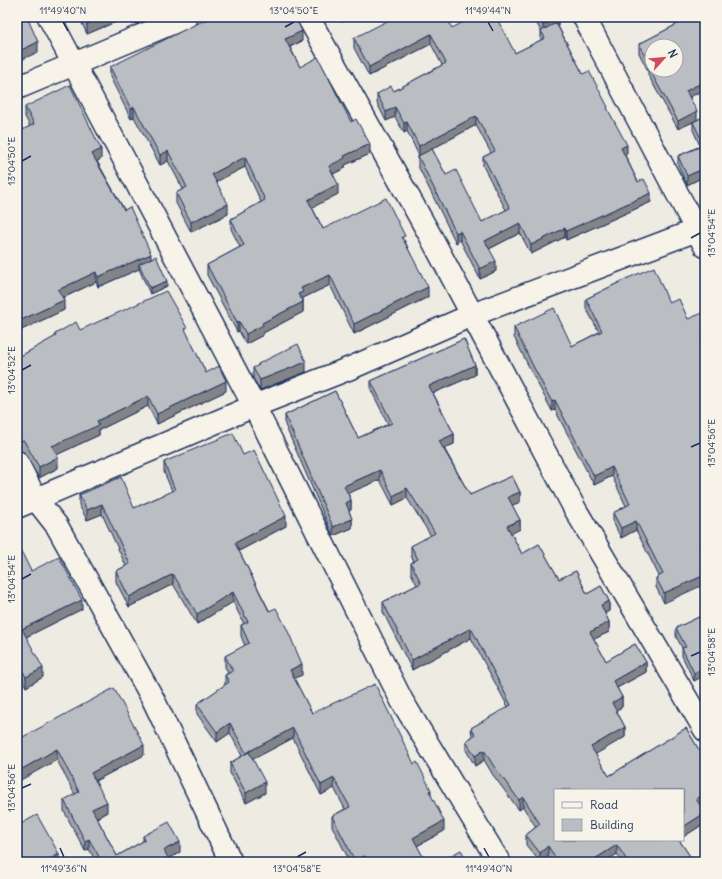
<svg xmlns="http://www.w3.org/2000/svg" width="722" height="879" font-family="Delius,sans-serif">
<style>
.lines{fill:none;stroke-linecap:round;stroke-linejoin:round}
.minor-casing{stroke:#1b2f5e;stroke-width:25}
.minor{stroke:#f7f3e8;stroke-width:22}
.wall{fill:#a0a3a7;stroke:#1b2f5e;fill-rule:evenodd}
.shaded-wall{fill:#828488;stroke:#1b2f5e}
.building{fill:#babdc2;stroke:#1b2f5e;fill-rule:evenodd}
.ticks{fill:none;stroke:#1b2f5e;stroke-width:1.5}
.neatline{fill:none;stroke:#1b2f5e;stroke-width:1.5}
.ticks-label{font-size:10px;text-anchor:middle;fill:#1b2f5e}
</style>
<rect width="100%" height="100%" fill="#eeebe2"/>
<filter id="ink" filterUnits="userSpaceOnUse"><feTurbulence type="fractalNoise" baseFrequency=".025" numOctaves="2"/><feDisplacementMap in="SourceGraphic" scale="8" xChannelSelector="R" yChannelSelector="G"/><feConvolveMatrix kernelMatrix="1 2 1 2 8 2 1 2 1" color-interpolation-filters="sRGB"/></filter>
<g filter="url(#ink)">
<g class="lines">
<defs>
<path id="minor" d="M49 17 254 406 402 701 499 862
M308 17 431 237 575 509 705 730
M584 17 705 246
M17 88 186 17
M17 462 35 498 57 526 153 699 231 862
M17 507 254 406 353 367 472 315 705 227"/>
</defs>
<!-- minor casing -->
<use href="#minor" class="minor-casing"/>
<!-- minor -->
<use href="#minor" class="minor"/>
</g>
<!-- wall -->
<path class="wall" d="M79 17H127L87 34Z
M133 17H154L136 24Z
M338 17H350L341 22Z
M533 17H558V26L583 74 608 110 627 154 625 155 638 182 651 202 566 240 565 237 531 254 520 233 489 249 496 271 480 279 460 240 456 243 418 166V156H419L407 131 404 133 395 117 386 121 377 103V94L394 91 442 65 431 44 369 76 354 48V38L452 28 515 53 541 40V31ZM476 125 491 153 483 157V166L506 210 482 222 446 175 432 149Z
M684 17H705V89L690 97 697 120 678 129 648 75V71L639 53V44L685 20Z
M302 41 290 47 300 67 351 122 370 154 345 165V168L333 174 338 194 312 207 323 229 405 241 428 297 354 334 330 285 303 298V312L263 333V335L246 344 239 331 237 332 207 275V265L240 247 231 229V219L261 202 245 167 216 181 228 214 191 232 176 203V193L183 189 168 161 160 165 134 117 131 119 110 77V67Z
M25 107 101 159 97 161 167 286 150 294 139 269 98 287 96 282 63 298 64 310 17 332V133L30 126 25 117Z
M705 116V176L687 185 678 165V156L700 146 693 130V122Z
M628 278 703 552 664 603 656 587V578L659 576 636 530 621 538 613 522V513L626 506 612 476 594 485 555 410 552 411 533 375 514 337V327L572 346 599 332 586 308V299Z
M80 330 187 334 206 373 226 391 157 424 148 406 99 430V435L56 455 58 468 39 478 24 452 17 450V358L55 337V334Z
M464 339 475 365V375L433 393 454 434V444L444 448 470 495 512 476 520 492V502L512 505 520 520V529L511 533 522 554 539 544 559 579 576 571 587 594 601 586 609 601V611L605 613 609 622V632L594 639 606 661 635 644 646 662V672L617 688 622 697V707L616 710 625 727V737L595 754 609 776 686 728 705 760V803L700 806 705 813V823L683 837V790H555V840H679L694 862H622L617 854 605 862H552L548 856 541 862H540L526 845V835L536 827 523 807 519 810 493 775 484 760 475 766 466 750V741L472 737 471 728 508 707 471 638 412 670 383 612V602L417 585 411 573V563L414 561 411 556V546L431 536 407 498 393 505 380 480 348 493 351 500V510L349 511 352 519V528L333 536 285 425V415L335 391 358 438 388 424 371 390V381Z
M258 364 306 372 260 390 253 378V368L258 366Z
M243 455 286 526 239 551 302 675 294 678 312 713 414 764 431 796 444 831 417 846 426 862H350L332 826V816L345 809 334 788 321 795 293 738 253 759 265 793 246 803 230 773V763L242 756 230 733 217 742 197 714V704L225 685V675L228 673 225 667V656L245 646 241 636V625L244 624 233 602 197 624 173 584 129 607 116 582V571L126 566 102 514 87 520 79 505V495L134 508 172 491 164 472V462Z
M17 553 31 571 82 609 26 637 43 677 26 687 17 671Z
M705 614V675L694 681 682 656V648L676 636V628Z
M21 738 144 755 95 781 107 812 97 818 117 856 143 841V836L180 852 169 859 170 862H96L89 849 85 851 64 811V800L75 795 57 760Z"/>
<!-- shaded-wall -->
<path class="shaded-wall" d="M104 17H127L87 34V24Z
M136 17H154L136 24Z
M341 17H350L341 22Z
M558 18V27L543 35V25Z
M302 31V41L285 49V39Z
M431 34V44L369 76V67Z
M38 42V52L17 62V52Z
M705 81V89L686 99V91Z
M134 107V117L131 119V109Z
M395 107V117L386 121V112Z
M697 111V120L678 129V121Z
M476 116V125L419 156V146Z
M407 122V131L404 133V123Z
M370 144V154L345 165V168L329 176V166L344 156Z
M627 145V154L621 157V148Z
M101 149V159L92 164V154Z
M168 151V161L160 165V155Z
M245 157V167L212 184V174Z
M705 168V176L687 185V176Z
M338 184V194L308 210V200Z
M651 193V202L566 240V231Z
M228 204V214L191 232V222Z
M520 223V233L485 251V241Z
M565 228V237L531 254V245Z
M460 231V240L456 243V233Z
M151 254V264H139V269L98 287V277Z
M496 261V271L480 279V269Z
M96 272V282L58 300V290Z
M330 275V285L303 298V302L298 294 301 288Z
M167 281V286L150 294V288Z
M428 287V297L354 334V324Z
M64 300V310L17 332V322Z
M303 302V312L263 333V335L246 344V334L262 323Z
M239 321V331L237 332V322Z
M705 335V344L701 337Z
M306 362V372L260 390V380Z
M475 365V375L429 395V386Z
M226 381V391L157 424V414Z
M148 396V406L99 430V435L52 457V446L97 421Z
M555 400V410L552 411V402Z
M454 434V444L439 450V441Z
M58 457V468L39 478V467Z
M612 467V476L594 485V476Z
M380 470V480L344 495V486Z
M407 488V498L393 505V496Z
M520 492V502L508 507V497Z
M351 500V510L346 513V503Z
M102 504V514L87 520V510Z
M286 516V526L235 553V543Z
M352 519V528L333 536V527Z
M520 520V529L507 536V526Z
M636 521V530L621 538V528Z
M705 541V551L699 554V544Z
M173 574V584L129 607V597Z
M705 575V584L664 603V593Z
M233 592V602L197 624V614Z
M82 600V609L22 639V629Z
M609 601V611L601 615V605Z
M609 622V632L590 641V632Z
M471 628V638L412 670V660Z
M646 662V672L613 690V681Z
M302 664V675L290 680V670Z
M705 667V675L694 681V673Z
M43 668V677L26 687V677Z
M622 697V707L612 712V703Z
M230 723V733L217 742V732Z
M625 727V737L591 757V747Z
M293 728V738L246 763V753Z
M144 745V755L91 783V773Z
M57 749V760L17 782V772Z
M484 750V760L475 766V756Z
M334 778V788L321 795V785Z
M265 782V793L246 803V793Z
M431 790V800L429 791Z
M705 793V803L696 809V799Z
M523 797V807L519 810V800Z
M107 802V812L92 820V809Z
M705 813V823L683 837V827Z
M444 821V831L413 848V838Z
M89 839V849L85 851V841Z
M180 842V852L164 861V850Z
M617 845V854L605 862H590Z
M548 846V856L540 862V853Z
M59 854V862H45Z
M365 856V862H355V861Z"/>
<!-- building -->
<path class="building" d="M17 17H27L38 42 17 52Z
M84 17H104L87 24Z
M212 17H295L302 31 285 39 300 67 318 57 351 122 356 119 370 144 344 156 345 158 329 166 338 184 308 200 323 229 386 198 405 236 402 237 428 287 354 324 330 275 301 288 303 292 298 294 303 302 262 323 263 325 246 334 239 321 237 322 207 265 244 245 231 219 265 200 245 157 212 174 228 204 191 222 176 193 187 187 168 151 160 155 134 107 131 109 110 67 192 26Z
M395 17H446L452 28 473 17H496L515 53 545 38 541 31 556 23 583 74 589 71 608 107 607 108 627 145 621 148 638 182 644 179 651 193 566 231 565 228 531 245 520 223 485 241 496 261 480 269 460 231 456 233 418 156 432 149 446 175 456 170 482 222 510 208 483 157 495 151 476 116 419 146 407 122 404 123 395 107 386 112 377 94 391 86 394 91 446 63 431 34 369 67 354 38Z
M538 17H558V18L543 25Z
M688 17H705V81L686 91 697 111 678 121 648 67 650 66 639 44 689 18ZM652 46H676V70H652Z
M70 85 101 149 92 154 124 210 130 207 151 254 98 277 96 272 58 290 64 300 17 322V133L34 124 25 107Z
M705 116V168L687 176 678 156 704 145 693 122Z
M156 256 167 281 150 288 139 264Z
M654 267 669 303 679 299 688 319 705 312V335L701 337 705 345V541L699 544 705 557V575L664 593 656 578 663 574 636 521 621 528 613 513 630 504 612 467 594 476 555 400 552 402 533 366 514 327 554 308 572 346 602 331 586 299 628 278Z
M166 291 187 328 185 329 206 373 219 366 226 381 157 414 148 396 97 421 99 425 52 446 58 457 39 467 24 441 17 439V358L56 336 55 334 76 322 80 330Z
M464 339 475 365 429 386 454 434 439 441 470 495 512 476 520 492 508 497 520 520 507 526 522 554 539 544 559 579 576 571 587 594 601 586 609 601 601 605 609 622 590 632 606 661 635 644 646 662 613 681 622 697 612 703 625 727 591 747 609 776 686 728 705 760V793L696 799 705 813 683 827V790H555V840H679L694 862H628L617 845 590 862H558L548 846 540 853 526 835 540 824 523 797 519 800 493 765 484 750 475 756 466 741 475 735 471 728 511 705 471 628 412 660 383 602 421 583 411 563 418 559 411 546 435 533 407 488 393 496 380 470 344 486 351 500 346 503 352 519 333 527 285 415 335 391 358 438 392 423 371 381Z
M298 344 306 362 260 380 253 368 259 365 258 364Z
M233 433 243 455 254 450 286 516 235 543 269 611 276 608 287 629 302 664 290 670 312 713 375 684 414 764 417 762 431 790 429 791 444 821 413 838 426 862H369L365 856 355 861 332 816 350 807 334 778 321 785 293 728 246 753 230 723 217 732 197 704 229 682 225 675 233 671 225 656 249 643 241 625 248 622 233 592 197 614 173 574 129 597 116 571 130 564 102 504 87 510 79 495 121 477 134 508 175 490 164 462Z
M21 551 31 571 59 557 82 600 22 629 43 668 26 677 17 661V553Z
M705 614V667L694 673 682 648 686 647 676 628Z
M114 688 144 745 91 773 107 802 92 809 117 856 145 840 143 836 169 822 180 842 164 850 170 862H102L89 839 85 841 64 800 79 792 57 749 17 772V731L21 738Z
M249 752 265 782 246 793 230 763Z
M37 815 59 854 45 862H17V826Z
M461 850 468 862H439Z"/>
</g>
<!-- ticks -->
<path class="ticks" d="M63 22 68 31M488 22 493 31M285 27 294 22M22 161 31 156M691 238 700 233M22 370 31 365M691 447 700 443M22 579 31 574M691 656 700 652M22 788 31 784M60 848 64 857M484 848 489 857M297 857 306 852"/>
<!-- margin -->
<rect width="722" height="879" fill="none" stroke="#f7f3e8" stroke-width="44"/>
<!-- legend -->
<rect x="554" y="789" width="130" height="52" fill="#f7f3e8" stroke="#9fa5b1"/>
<rect x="562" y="802" width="20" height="6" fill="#f7f3e8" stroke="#9fa5b1"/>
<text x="590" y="809" font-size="12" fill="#1b2f5e">Road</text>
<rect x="562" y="819" width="20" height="12" fill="#babdc2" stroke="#9fa5b1"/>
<text x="590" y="829" font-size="12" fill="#1b2f5e">Building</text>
<!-- north arrow -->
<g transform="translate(664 58) rotate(63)"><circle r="19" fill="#f7f3e8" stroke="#9fa5b1"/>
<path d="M0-3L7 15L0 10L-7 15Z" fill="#d1495b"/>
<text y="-6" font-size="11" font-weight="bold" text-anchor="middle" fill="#1b2f5e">N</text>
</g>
<rect x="22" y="22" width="678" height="835" class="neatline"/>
<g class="ticks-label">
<text x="63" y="14">11°49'40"N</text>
<text x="294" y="14">13°04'50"E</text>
<text x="488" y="14">11°49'44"N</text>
<text transform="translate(11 161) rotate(-90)" y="4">13°04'50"E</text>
<text transform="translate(711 233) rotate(-90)" y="4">13°04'54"E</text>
<text transform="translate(11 370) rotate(-90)" y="4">13°04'52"E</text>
<text transform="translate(711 443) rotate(-90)" y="4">13°04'56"E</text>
<text transform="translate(11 579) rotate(-90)" y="4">13°04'54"E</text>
<text transform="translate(711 652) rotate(-90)" y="4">13°04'58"E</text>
<text transform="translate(11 788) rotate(-90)" y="4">13°04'56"E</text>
<text x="64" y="872">11°49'36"N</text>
<text x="297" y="872">13°04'58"E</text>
<text x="489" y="872">11°49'40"N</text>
</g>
</svg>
